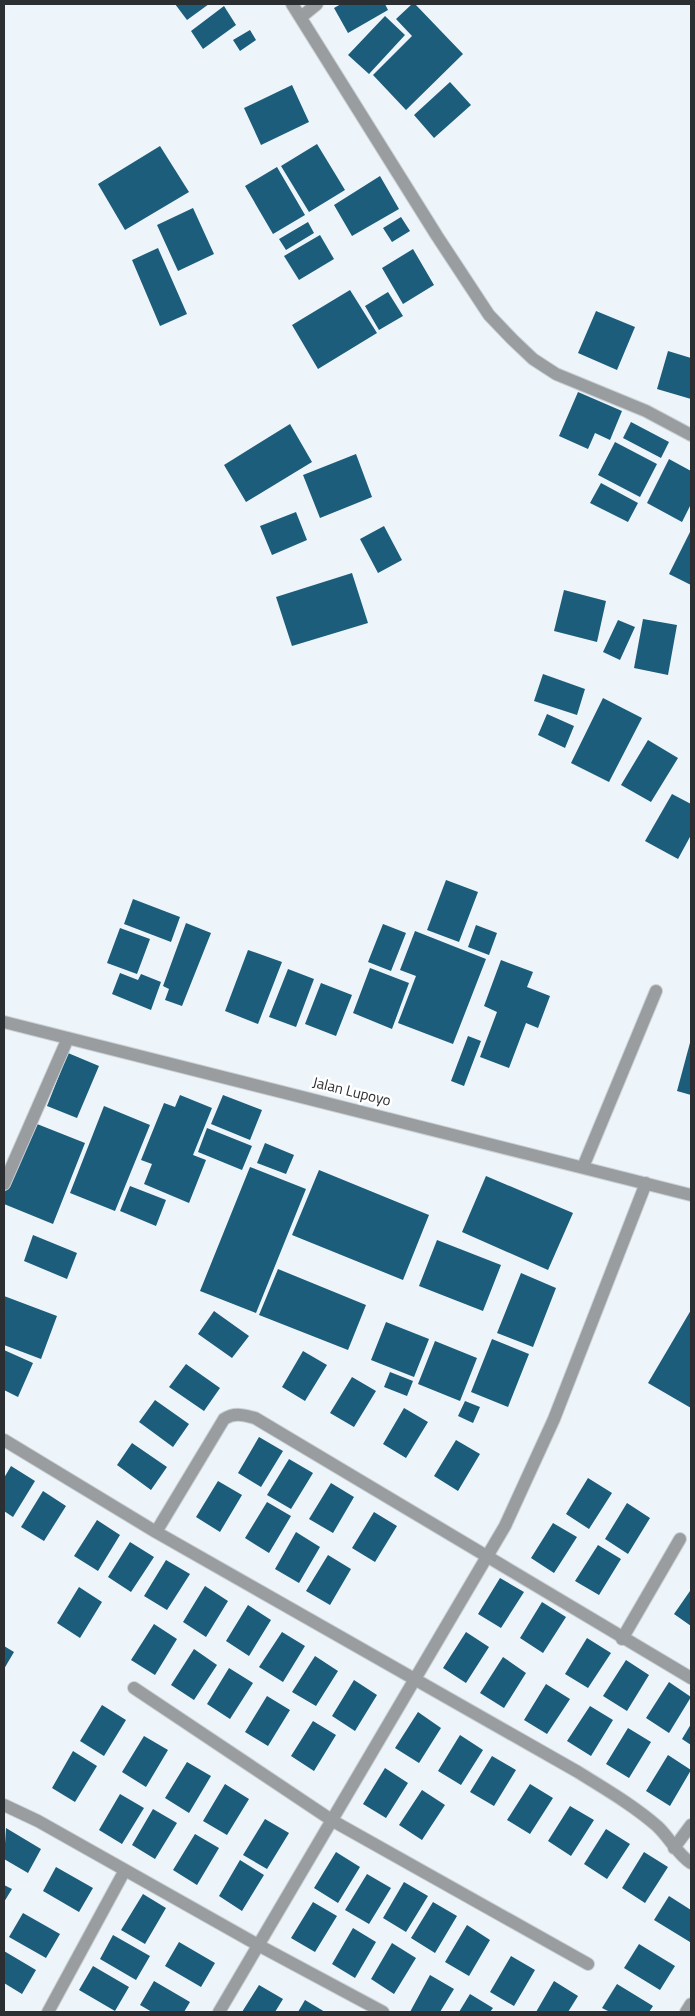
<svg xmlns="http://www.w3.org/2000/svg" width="695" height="2016" font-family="'Titillium Web',sans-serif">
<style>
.building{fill:#1b5d7a}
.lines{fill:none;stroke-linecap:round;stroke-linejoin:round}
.service-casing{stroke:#cad1d6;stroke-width:14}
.minor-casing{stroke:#cad1d6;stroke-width:14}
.service{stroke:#9a9d9f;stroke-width:12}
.minor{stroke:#9a9d9f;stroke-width:12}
.labels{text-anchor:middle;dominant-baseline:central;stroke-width:5;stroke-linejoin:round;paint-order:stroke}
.street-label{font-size:15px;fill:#2c2f31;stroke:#fff}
</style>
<rect width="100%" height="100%" fill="#edf5fa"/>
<!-- building -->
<path class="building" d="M175 4H209L187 20Z
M341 4H385L388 10 348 33 334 8Z
M412 4H415L463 54 406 110 373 75 412 36 396 19Z
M224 6 236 25 203 49 191 31Z
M385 16 405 35 369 74 348 55Z
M250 30 256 40 240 51 233 40Z
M450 82 471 105 434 138 414 115Z
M292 85 309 122 261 145 244 108Z
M317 144 345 190 309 212 281 166Z
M160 146 189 192 125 230 98 184Z
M277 167 305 215 273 234 245 186Z
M380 176 399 209 352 236 334 205Z
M193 208 214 254 178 271 157 225Z
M401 217 410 231 392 242 383 228Z
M308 222 314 233 286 250 279 239Z
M320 235 334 259 299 280 284 256Z
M158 248 187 314 160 326 132 260Z
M413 249 434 285 403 304 382 268Z
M350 290 377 333 318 369 292 325Z
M388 292 403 316 379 330 365 306Z
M596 311 635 327 617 370 578 353Z
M668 351 691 358V399L657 389Z
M578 392 622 411 610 440 595 433 588 449 559 436Z
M631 422 669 442 661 458 623 438Z
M290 424 312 462 246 502 224 465Z
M615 442 657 464 640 497 598 475Z
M356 454 372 497 320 518 303 475Z
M669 459 691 471V504L682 522 647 503Z
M601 483 638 503 628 522 590 503Z
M296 512 307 540 272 555 260 526Z
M384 526 402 560 378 573 360 539Z
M691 530V585L669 574Z
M352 573 368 623 292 646 276 597Z
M564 590 606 601 597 642 554 631Z
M643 619 677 625 668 675 634 668Z
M618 620 635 627 620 660 603 652Z
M543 674 585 689 577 715 534 701Z
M603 698 642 718 609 782 571 763Z
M547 714 574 726 565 748 538 735Z
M648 740 678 758 651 802 621 785Z
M672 794 691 804V835L678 859 645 841Z
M446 880 478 892 459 942 427 930Z
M133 899 180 917 171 942 124 924Z
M186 923 211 933 182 1006 165 1000 169 989 163 986Z
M383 924 406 933 391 971 368 962Z
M476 925 497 933 489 955 468 947Z
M120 928 150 939 137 974 107 963Z
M415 931 486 959 453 1044 398 1023 416 976 400 970Z
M248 950 282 962 258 1024 225 1011Z
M501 960 533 972 527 987 550 996 538 1028 526 1023 509 1068 480 1057 497 1012 484 1006Z
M370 968 409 983 392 1029 353 1013Z
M288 969 314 979 296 1027 269 1017Z
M120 973 138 980 141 974 161 982 151 1010 112 994Z
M321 983 352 995 336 1036 305 1024Z
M468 1036 481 1041 464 1086 451 1081Z
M691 1039V1095L677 1091Z
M68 1053 99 1066 77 1118 47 1106Z
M180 1095 212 1108 193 1155 206 1160 189 1203 144 1184 152 1164 141 1160 164 1103 175 1107Z
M223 1095 262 1110 250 1140 211 1124Z
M104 1106 150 1125 115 1211 70 1193Z
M32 1122 85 1143 53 1224 4 1204V1192Z
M207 1128 252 1146 242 1170 198 1152Z
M265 1143 294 1155 286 1174 257 1163Z
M250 1167 306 1189 256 1313 200 1291Z
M319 1170 429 1215 403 1280 292 1235Z
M486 1176 573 1213 548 1270 462 1232Z
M130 1186 166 1200 156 1226 120 1211Z
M33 1235 77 1253 67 1279 24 1261Z
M437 1240 501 1265 483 1311 419 1286Z
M278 1269 366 1305 348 1350 259 1315Z
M521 1273 556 1288 533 1347 497 1333Z
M4 1296 57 1316 41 1359 4 1345Z
M691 1310V1408L648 1383Z
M214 1311 249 1336 232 1358 198 1334Z
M386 1322 429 1339 414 1377 371 1360Z
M492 1339 529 1354 508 1407 471 1392Z
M435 1341 477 1358 460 1401 418 1384Z
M4 1350 33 1363 18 1397 4 1390Z
M303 1351 327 1365 305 1401 282 1387Z
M186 1364 220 1388 204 1411 169 1387Z
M390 1372 413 1381 407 1396 384 1387Z
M352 1377 376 1391 354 1427 330 1413Z
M155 1400 189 1424 173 1447 139 1422Z
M465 1401 480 1407 473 1423 458 1416Z
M404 1408 428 1422 406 1458 383 1444Z
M259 1437 283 1451 261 1487 238 1473Z
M456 1440 480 1454 458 1491 434 1476Z
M132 1443 167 1467 151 1490 117 1465Z
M289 1459 313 1473 291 1509 267 1495Z
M11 1466 35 1481 13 1517 4 1511V1478Z
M588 1478 612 1493 589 1529 566 1514Z
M218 1481 242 1495 220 1532 196 1517Z
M331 1483 354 1497 333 1533 309 1519Z
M43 1491 66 1506 44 1541 21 1527Z
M267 1502 291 1516 269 1553 245 1538Z
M627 1503 650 1518 628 1554 605 1539Z
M374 1512 397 1526 375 1562 352 1548Z
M97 1520 120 1535 98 1571 74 1556Z
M553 1523 577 1537 554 1573 531 1558Z
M296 1532 320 1547 299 1583 275 1569Z
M130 1542 154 1557 131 1592 108 1577Z
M598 1545 621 1559 599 1595 575 1581Z
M328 1555 351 1569 330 1605 306 1591Z
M166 1560 190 1574 167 1610 144 1596Z
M500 1578 524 1592 501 1628 478 1614Z
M205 1586 228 1601 206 1637 183 1622Z
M79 1587 102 1602 80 1638 57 1623Z
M690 1591 691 1592V1626L674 1614Z
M542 1602 566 1617 543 1653 520 1638Z
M248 1605 271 1620 249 1656 226 1641Z
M154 1624 177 1639 155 1675 131 1660Z
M282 1632 305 1646 283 1682 259 1667Z
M466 1632 489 1647 466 1683 443 1668Z
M587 1638 611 1653 588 1688 565 1674Z
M4 1646 14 1652 4 1669Z
M194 1649 217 1665 194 1700 171 1685Z
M315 1656 338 1671 316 1706 292 1692Z
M503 1657 526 1673 504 1708 480 1693Z
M626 1660 649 1675 627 1711 603 1696Z
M229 1668 253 1683 230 1719 207 1704Z
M354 1680 377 1695 355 1731 332 1716Z
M669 1682 691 1697 669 1733 646 1718Z
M546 1684 570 1699 547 1734 524 1720Z
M267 1696 290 1710 268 1746 245 1732Z
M102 1705 126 1720 104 1756 80 1741Z
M590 1706 613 1720 591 1756 567 1741Z
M418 1712 441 1728 419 1763 395 1748Z
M313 1721 336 1735 314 1771 291 1756Z
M691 1724V1745L682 1739Z
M628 1728 651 1742 629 1778 606 1764Z
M460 1735 483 1750 461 1785 438 1771Z
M144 1736 168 1750 146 1787 122 1772Z
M73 1751 97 1766 75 1802 52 1788Z
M668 1755 691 1770 670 1806 646 1791Z
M492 1756 516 1770 494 1806 470 1792Z
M187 1762 211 1776 189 1813 165 1798Z
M385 1768 408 1783 386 1818 363 1804Z
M225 1784 249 1799 227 1835 203 1821Z
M530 1784 553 1798 530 1834 507 1820Z
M422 1790 445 1805 422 1840 399 1825Z
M120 1794 144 1808 122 1844 99 1830Z
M570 1806 594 1820 571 1856 548 1841Z
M153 1809 177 1823 155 1859 132 1845Z
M265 1819 289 1833 267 1869 243 1855Z
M6 1828 41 1849 28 1873 4 1859Z
M606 1829 630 1844 607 1879 584 1864Z
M195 1834 219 1848 197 1885 173 1870Z
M336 1852 360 1867 338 1903 314 1888Z
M644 1852 668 1867 645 1903 622 1888Z
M240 1860 264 1875 242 1911 219 1896Z
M56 1867 93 1888 79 1912 43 1891Z
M367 1874 391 1888 369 1924 345 1910Z
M404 1882 428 1896 406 1932 383 1918Z
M4 1885 12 1889 4 1902Z
M143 1894 166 1908 145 1944 121 1930Z
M669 1896 691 1910 690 1942 654 1920Z
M313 1902 337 1916 315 1952 291 1938Z
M433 1902 457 1916 435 1953 411 1938Z
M23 1913 60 1934 46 1958 9 1937Z
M467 1925 490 1940 469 1976 445 1962Z
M353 1928 376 1942 355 1978 332 1964Z
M113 1935 150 1956 136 1980 100 1959Z
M179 1942 215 1963 201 1987 165 1966Z
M392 1943 416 1958 394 1994 371 1979Z
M639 1944 675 1966 660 1990 624 1968Z
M4 1951 36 1970 22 1994 4 1983Z
M511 1956 535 1970 514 2006 490 1992Z
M93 1966 129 1987 115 2011 79 1990Z
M430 1975 454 1989 440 2012H410Z
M154 1981 190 2002 184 2012H152L140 2005Z
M554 1981 578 1996 568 2012H536Z
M617 1984 653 2006 649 2012H610L602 2008Z
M259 1985 283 1999 275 2012H242Z
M470 1994 493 2008 490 2012H459Z
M305 2000 325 2012H298Z"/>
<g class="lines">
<defs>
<path id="service" d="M622 1639 680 1539"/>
<path id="minor" d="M292 4 437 236 489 315 512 339 533 359 556 374 646 411 691 435
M301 17 317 4
M4 1022 691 1195
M583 1167 656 991
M4 1184 68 1038
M4 1440 156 1532 578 1772C605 1789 633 1805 657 1826 670 1838 677 1854 691 1863
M156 1532 224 1419C235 1412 243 1415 255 1418L691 1678
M134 1688 333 1821 588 1964
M4 1805 38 1821 125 1870
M674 1848 691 1825
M48 2012 125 1870 258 1945 383 2012
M219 2012 505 1526 554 1419 646 1183
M686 2012 691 2004"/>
</defs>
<!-- service casing -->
<use href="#service" class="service-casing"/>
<!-- minor casing -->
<use href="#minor" class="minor-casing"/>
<!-- service -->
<use href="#service" class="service"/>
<!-- minor -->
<use href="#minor" class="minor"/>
</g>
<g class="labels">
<!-- street labels -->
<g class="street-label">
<text transform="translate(352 1091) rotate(14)">Jalan Lupoyo</text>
</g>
</g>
<!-- border -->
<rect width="695" height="2016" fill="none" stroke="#2c2f31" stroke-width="10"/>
</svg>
